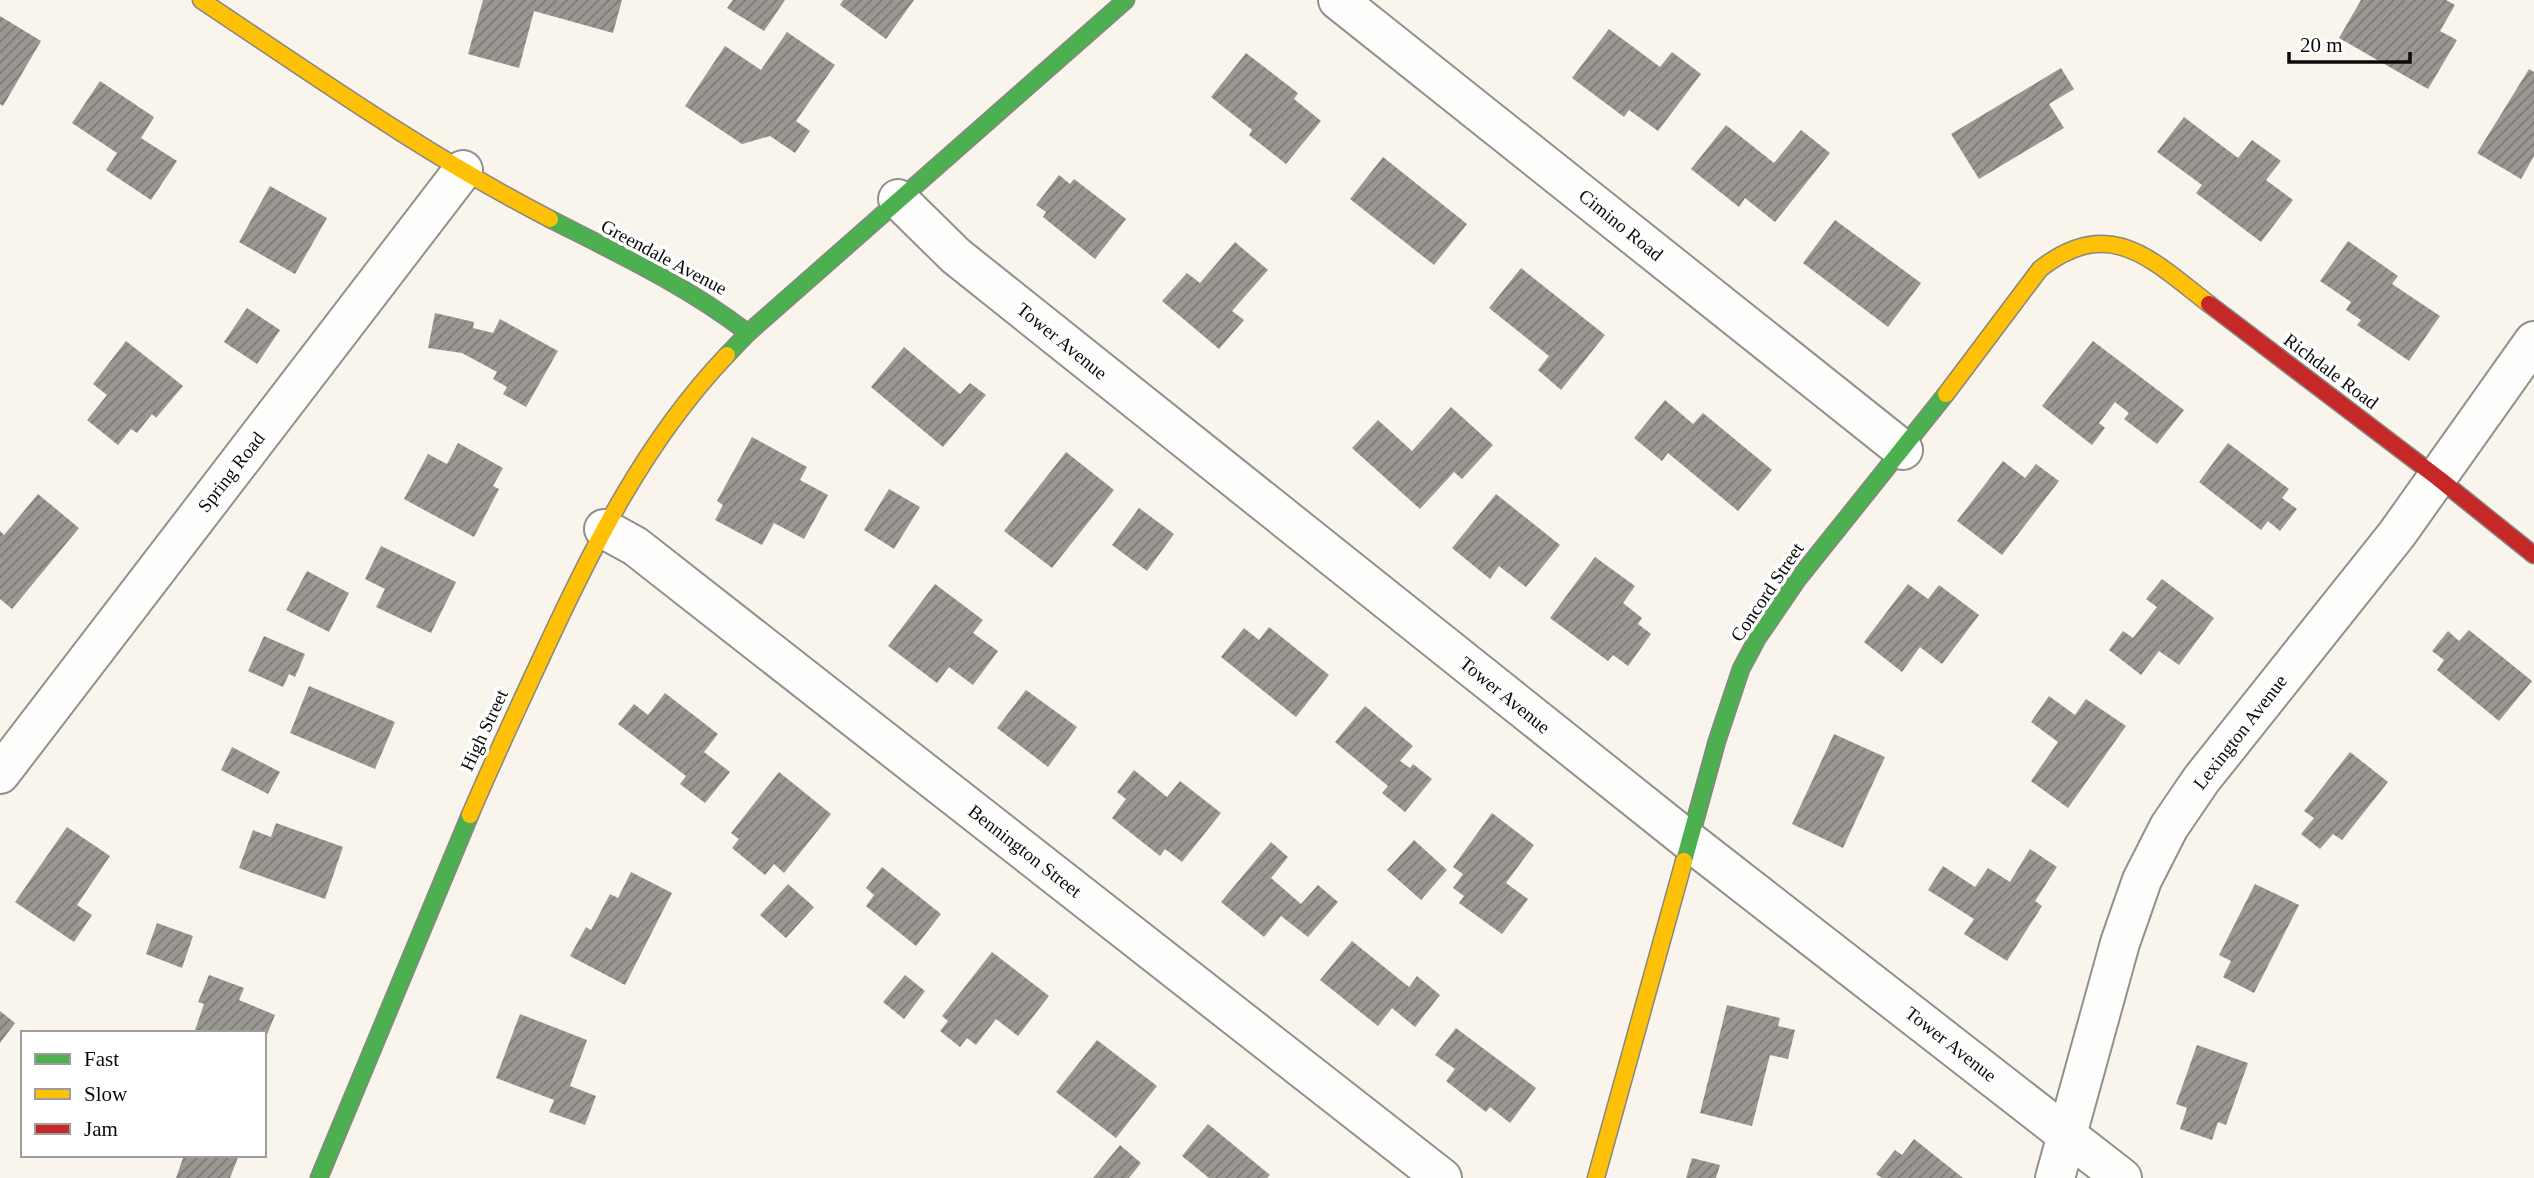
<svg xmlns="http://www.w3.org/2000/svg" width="2534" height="1178" font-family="Georgia,serif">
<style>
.building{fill:url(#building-hatch)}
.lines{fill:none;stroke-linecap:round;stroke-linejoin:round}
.street-casing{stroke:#92908c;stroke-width:42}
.fast-casing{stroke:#888682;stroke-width:19}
.slow-casing{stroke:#888682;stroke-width:19}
.jam-casing{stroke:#888682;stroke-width:19}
.street{stroke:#fefefc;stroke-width:38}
.fast{stroke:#4caf50;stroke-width:16}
.slow{stroke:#ffc107;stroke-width:16}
.jam{stroke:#c62828;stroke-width:16}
.labels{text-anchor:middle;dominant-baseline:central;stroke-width:7;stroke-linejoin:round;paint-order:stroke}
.street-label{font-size:19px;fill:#0a0a0a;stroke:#fff}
</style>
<defs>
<pattern id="building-hatch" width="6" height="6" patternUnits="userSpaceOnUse" patternTransform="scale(1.75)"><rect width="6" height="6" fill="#9b9893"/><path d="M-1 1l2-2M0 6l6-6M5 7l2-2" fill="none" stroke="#7d7a76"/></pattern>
</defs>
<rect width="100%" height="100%" fill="#f9f5ec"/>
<!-- building -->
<path class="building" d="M483 0H622L613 33 534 11 519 68 468 54Z
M733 0H785L764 31 727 8Z
M843 0H914L886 39 840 5Z
M2361 0H2446L2455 5 2440 31 2457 40 2428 89 2339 38Z
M0 16 41 41 3 106 0 104Z
M1609 29 1660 67 1672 52 1701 74 1658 131 1629 110 1624 117 1572 78Z
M787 32 835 65 796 121 810 131 795 153 770 136 742 144 685 106 725 46 761 70Z
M1246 53 1298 93 1294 99 1321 121 1286 164 1249 135 1252 130 1211 97Z
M2061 68 2074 89 2049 104 2064 128 1979 179 1951 134Z
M2529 69 2534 72V156L2521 179 2477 153Z
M100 81 154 117 141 138 177 161 151 200 106 170 117 153 72 123Z
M2184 117 2238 158 2252 140 2281 161 2266 180 2293 200 2261 242 2196 193 2202 185 2157 152Z
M1726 125 1774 163 1801 130 1830 153 1775 222 1745 198 1739 207 1691 169Z
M1383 157 1467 224 1434 265 1350 199Z
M1059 175 1070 184 1074 179 1126 219 1095 259 1043 217 1046 212 1036 205Z
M270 186 327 218 295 274 239 242Z
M1835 220 1921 283 1888 327 1803 263Z
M2348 241 2398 276 2392 284 2440 316 2409 361 2357 325 2361 320 2346 310 2351 302 2320 281Z
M1235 242 1268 270 1232 311 1244 320 1219 349 1162 301 1187 273 1200 283Z
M1521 268 1605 335 1561 390 1538 370 1549 356 1489 308Z
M247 308 280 330 257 364 224 342Z
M435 313 474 322 473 328 493 333 500 319 558 351 526 407 503 394 507 387 493 379 497 372 462 353 428 348Z
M126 341 183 386 156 418 152 414 137 433 131 429 118 445 87 420 107 395 93 384Z
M2093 341 2184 410 2157 444 2124 419 2129 413 2115 402 2099 423 2105 428 2092 445 2042 406Z
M904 347 960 394 970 383 986 395 943 447 871 387Z
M1665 400 1693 424 1703 413 1772 470 1738 511 1668 453 1662 461 1634 438Z
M1451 407 1493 445 1462 479 1454 472 1420 509 1352 448 1378 420 1412 451Z
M752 437 807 467 800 480 828 495 804 539 774 523 762 545 715 520 723 505 717 501Z
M458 443 503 468 493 486 499 489 474 537 404 499 428 454 447 464Z
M2228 443 2289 489 2282 498 2297 509 2280 531 2268 521 2261 530 2199 482Z
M1066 452 1114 490 1052 568 1004 531Z
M2003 461 2025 478 2036 464 2059 481 2002 555 1957 521Z
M889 489 920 507 894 549 864 530Z
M38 494 79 528 12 609 0 599V531L4 535Z
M1496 494 1560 545 1526 587 1499 566 1490 579 1452 548Z
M1139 508 1174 534 1147 571 1112 545Z
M381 546 456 582 431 633 376 607 385 589 365 579Z
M1595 557 1635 586 1623 603 1642 618 1638 624 1651 634 1628 666 1613 655 1608 661 1550 618Z
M307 571 349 593 329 632 286 610Z
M2162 579 2214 618 2179 665 2159 651 2141 675 2109 650 2123 631 2133 638 2157 607 2146 599Z
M935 584 983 620 973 633 998 651 973 685 949 667 937 683 888 646Z
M1908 584 1928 599 1939 585 1979 615 1942 664 1920 647 1902 672 1864 642Z
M1269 627 1329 675 1296 717 1221 657 1244 628 1259 640Z
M2469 630 2532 681 2499 721 2437 670 2444 660 2432 651 2448 631 2459 641Z
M264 636 305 654 295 677 289 674 283 687 248 671Z
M309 686 395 722 375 769 290 733Z
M1026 690 1077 727 1048 767 997 728Z
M665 693 718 734 704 752 730 772 705 803 680 784 686 776 618 724 634 704 648 715Z
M2049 696 2075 715 2086 699 2126 726 2068 808 2031 781 2058 742 2031 722Z
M1365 706 1413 746 1400 761 1410 768 1413 764 1432 779 1405 812 1382 793 1388 786 1335 742Z
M1834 734 1885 757 1843 848 1792 824Z
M232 747 280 772 268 794 221 770Z
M2350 752 2388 782 2342 840 2333 834 2320 849 2301 834 2314 818 2304 811Z
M1134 770 1167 797 1180 781 1221 813 1182 862 1165 849 1160 856 1112 818 1126 799 1117 792Z
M779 772 831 814 784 873 774 864 765 875 732 848 739 839 731 833Z
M1492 813 1534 845 1506 883 1528 899 1502 934 1459 903 1464 896 1453 888 1463 874 1453 867Z
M276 823 343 847 325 899 239 868 253 830 271 837Z
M67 827 110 856 77 905 92 915 74 942 15 902Z
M1414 840 1447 870 1421 900 1387 870Z
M1271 842 1288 857 1271 878 1301 904 1318 885 1338 902 1308 937 1281 916 1264 937 1221 902Z
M2030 849 2057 867 2035 901 2042 906 2007 961 1964 934 1974 919 1928 890 1943 866 1975 887 1988 868 2010 882Z
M882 867 941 914 916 946 866 906 874 895 866 888Z
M631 872 672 893 625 985 570 956 586 927 591 930 610 894 618 898Z
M788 884 814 907 786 938 760 915Z
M2255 884 2299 905 2254 993 2223 977 2231 961 2219 955Z
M157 923 193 936 182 968 146 954Z
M1352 941 1409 987 1417 976 1440 995 1415 1027 1392 1008 1378 1026 1320 980Z
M992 952 1049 996 1018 1036 996 1019 976 1045 967 1038 960 1047 940 1031 948 1021 942 1016Z
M209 975 244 988 239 1000 275 1015 264 1042V1033H194L204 1004 198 1002Z
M905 975 925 991 904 1019 883 1002Z
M1727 1005 1780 1018 1778 1026 1795 1030 1788 1059 1770 1055 1752 1126 1700 1113Z
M0 1011 15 1023 0 1043Z
M520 1014 587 1040 570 1086 596 1096 585 1125 549 1112 554 1100 496 1078Z
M1456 1028 1536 1088 1510 1123 1490 1107 1486 1112 1446 1081 1455 1069 1435 1055Z
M1097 1040 1157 1086 1116 1138 1056 1092Z
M2197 1045 2248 1063 2226 1125 2218 1122 2212 1140 2180 1129 2187 1108 2176 1104Z
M1208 1124 1270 1175 1267 1178H1209L1182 1156Z
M1914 1139 1963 1178H1882L1876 1174 1895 1150 1902 1155Z
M1120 1145 1141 1163 1129 1178H1093Z
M184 1155H239L230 1178H176Z
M1692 1158 1720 1165 1716 1178H1686Z"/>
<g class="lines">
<defs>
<path id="street" d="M1338 0 1903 450
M898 199 956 256 1689 841 2122 1178
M604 529 635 546 1442 1178
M0 774 463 170
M2055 1178 2120 943 2142 880 2169 827 2201 780 2397 534 2534 341"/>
<path id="fast" d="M550 219C619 254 687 286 748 333
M727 355 748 333 1126 0
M1684 861 1717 741 1741 669 1757 639 1798 579 1946 394
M319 1178 470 815"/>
<path id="slow" d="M201 0C315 76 428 156 550 219
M1946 394 2040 269C2110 214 2152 260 2209 304
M470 815C493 761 518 708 543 654 592 548 645 441 727 355
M1596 1178 1684 861"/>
<path id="jam" d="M2209 304 2438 478 2534 555"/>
</defs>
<!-- street casing -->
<use href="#street" class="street-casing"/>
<!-- fast casing -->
<use href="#fast" class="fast-casing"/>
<!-- slow casing -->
<use href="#slow" class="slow-casing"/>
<!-- jam casing -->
<use href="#jam" class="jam-casing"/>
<!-- street -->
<use href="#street" class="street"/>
<!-- fast -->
<use href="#fast" class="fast"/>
<!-- slow -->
<use href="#slow" class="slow"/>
<!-- jam -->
<use href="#jam" class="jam"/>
</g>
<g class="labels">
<!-- street labels -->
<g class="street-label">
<text transform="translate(1621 225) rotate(39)">Cimino Road</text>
<text transform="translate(664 257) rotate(28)">Greendale Avenue</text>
<text transform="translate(1062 341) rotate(39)">Tower Avenue</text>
<text transform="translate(2331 371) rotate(37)">Richdale Road</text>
<text transform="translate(231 472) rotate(-52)">Spring Road</text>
<text transform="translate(1767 592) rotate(-56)">Concord Street</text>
<text transform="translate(1505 695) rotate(39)">Tower Avenue</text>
<text transform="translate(484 730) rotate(-65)">High Street</text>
<text transform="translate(2240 732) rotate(-52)">Lexington Avenue</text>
<text transform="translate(1025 851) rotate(38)">Bennington Street</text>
<text transform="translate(1951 1044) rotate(38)">Tower Avenue</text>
</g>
</g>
<!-- legend -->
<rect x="21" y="1031" width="245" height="126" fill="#ffffff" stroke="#9d9d9d" stroke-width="2"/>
<rect x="35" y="1054" width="35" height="10" fill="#4caf50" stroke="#9d9d9d" stroke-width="2"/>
<text x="84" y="1066" font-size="21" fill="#0a0a0a">Fast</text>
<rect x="35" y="1089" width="35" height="10" fill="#ffc107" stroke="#9d9d9d" stroke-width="2"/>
<text x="84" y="1101" font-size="21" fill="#0a0a0a">Slow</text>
<rect x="35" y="1124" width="35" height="10" fill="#c62828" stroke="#9d9d9d" stroke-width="2"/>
<text x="84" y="1136" font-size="21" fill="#0a0a0a">Jam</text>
<!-- scale -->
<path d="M2289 52v10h121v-10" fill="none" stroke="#0a0a0a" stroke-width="3.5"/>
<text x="2300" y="52" font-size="21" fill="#0a0a0a" stroke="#ffffff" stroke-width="5" paint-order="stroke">20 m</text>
</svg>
